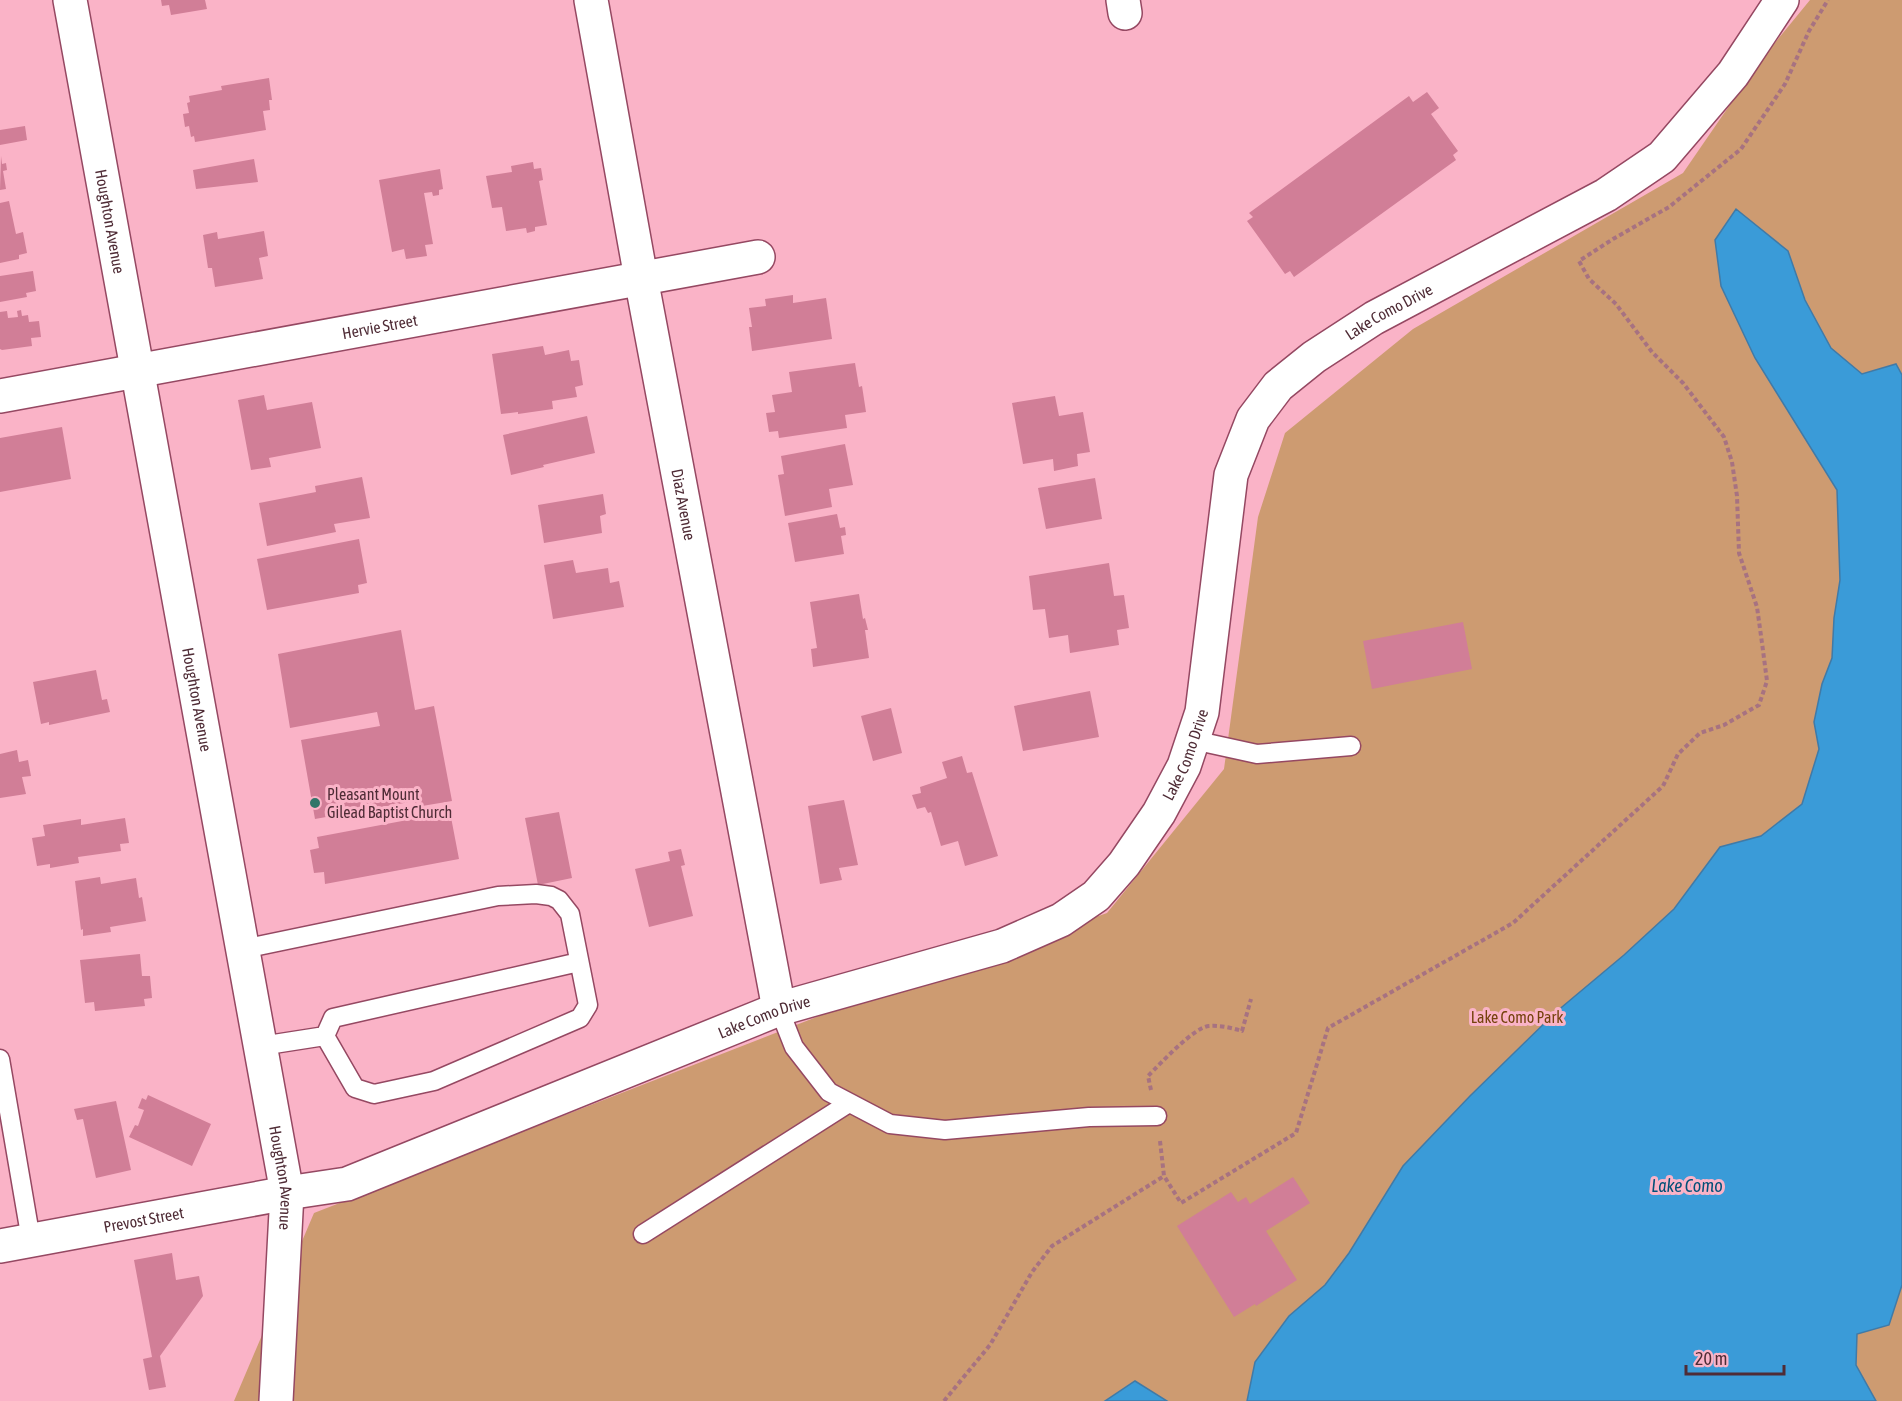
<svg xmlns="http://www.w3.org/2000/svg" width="1902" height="1401" font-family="'Asap Condensed',sans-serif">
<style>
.green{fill:#cd9b71}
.water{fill:#3a9bd8;stroke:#407aa7;stroke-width:1.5}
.building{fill:#d17e97}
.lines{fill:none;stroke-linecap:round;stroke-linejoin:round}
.lane-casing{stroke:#954862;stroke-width:21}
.street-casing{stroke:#954862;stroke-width:36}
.secondary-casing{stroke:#954862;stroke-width:36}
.path{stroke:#a77281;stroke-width:4;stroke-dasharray:4.5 3;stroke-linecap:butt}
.lane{stroke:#fff;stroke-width:18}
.street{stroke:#fff;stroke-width:33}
.secondary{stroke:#fff;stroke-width:33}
.poi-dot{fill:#307569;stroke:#fab3c7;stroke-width:2}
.labels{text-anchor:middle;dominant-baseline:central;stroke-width:6;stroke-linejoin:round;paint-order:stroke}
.street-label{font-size:16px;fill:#4f2c36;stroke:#fab3c7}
.poi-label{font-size:16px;fill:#4f2c36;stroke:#fab3c7;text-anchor:start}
.park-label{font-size:16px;fill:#75420d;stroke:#fab3c7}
.water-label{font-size:18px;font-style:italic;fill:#015078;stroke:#fab3c7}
</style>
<rect width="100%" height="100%" fill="#fab3c7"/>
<!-- green -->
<path class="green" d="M1810 0H1902V1401H234L314 1213 832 1011 1107 913 1224 769 1258 517 1285 433 1413 329 1683 173 1760 61Z"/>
<!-- water -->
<path class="water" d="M1736 209 1788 251 1805 300 1831 348 1862 374 1896 364 1902 375V1285L1889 1325 1857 1334 1856 1365 1876 1401H1247L1255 1362 1289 1316 1325 1285 1349 1253 1403 1166 1470 1096 1556 1012 1624 955 1674 909 1720 847 1761 836 1802 804 1819 749 1814 722 1822 684 1832 658 1834 618 1840 580 1837 490 1755 358 1721 286 1715 240Z
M1135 1381 1167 1401H1105Z"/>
<!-- building -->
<path class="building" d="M161 0H205L207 9 171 15 169 5 162 6Z
M269 78 272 100H269L270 110 263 111 266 130 195 142 194 136 191 137 189 126 185 127 183 114 189 113 187 103 190 102 189 96 222 90 221 86Z
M1427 92 1439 108 1431 114 1458 151 1453 155 1456 160 1294 277 1290 271 1285 274 1247 221 1253 217 1249 213 1409 96 1413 102Z
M25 126 27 140 0 145V130Z
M1 156 2 164 6 163 7 170 3 171 6 189 0 190Z
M254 159 258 182 196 189 193 170Z
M533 162 534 169 541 168 543 180 539 181 547 225 535 227V231L527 233 526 228 506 231 502 207 492 208 486 176 512 172 511 166Z
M440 169 443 189 439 190V195L433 196 432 192 424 193 433 244 425 245 427 256 406 259 404 249 392 252 379 180Z
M9 201 16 234 23 232 27 253 19 255V259L0 263V203Z
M264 231 268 256 259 258 263 279 215 287 212 268H208L203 235 217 232 218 239Z
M33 271 36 291 26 293 27 297 0 302V276Z
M793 295V303L826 298 832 339 752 351 749 327H752L749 308 766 306 765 299Z
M21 310 22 316 28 315 29 322 39 321 41 337 31 338 32 346 2 350 0 349V312L7 311 8 318 18 317 17 311Z
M543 346 545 355 569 350 571 361 579 360 583 385 575 387 577 397 552 401 553 409 518 414V412L501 414 492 354Z
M855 363 859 387 862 386 866 412 845 415 847 428 779 438 778 431 769 432 766 413 775 412 772 395 792 392 789 372Z
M264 395 267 410 312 402 321 448 269 458 271 467 251 470 238 400Z
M1055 396 1059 416 1083 412 1090 452 1077 454 1078 466 1054 471 1053 459 1023 464 1012 403Z
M587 416 595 453 543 465 544 467 511 475 503 435Z
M62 427 71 479 0 492V438Z
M845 444 853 485 829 489 832 507 785 516 778 475 784 474 781 456Z
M362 477 370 518 334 524 336 532 267 546 259 503 316 492 315 486Z
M1095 478 1102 519 1046 529 1038 488Z
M603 494 606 514 600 516 602 533 544 543 538 505Z
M837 514 840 528 845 527 846 535 841 536 844 554 795 562 788 523Z
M359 539 367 583 358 585 359 593 267 610 257 559Z
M573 560 576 573 608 568 610 583 619 581 624 607 553 619 544 565Z
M1109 563 1114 596 1124 595 1129 628 1117 630 1119 645 1070 653 1068 635 1049 638 1045 609 1033 610 1029 576Z
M859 594 863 619 865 618 868 630H865L869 658 813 667 811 649 817 648 810 602Z
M1463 622 1472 669 1372 689 1363 641Z
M401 630 415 710 434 706 452 801 416 807 415 801 315 819 301 740 380 726 377 712 290 728 278 654Z
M96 670 102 700 107 699 110 712 49 725V722L41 724 33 682Z
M1090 691 1099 737 1023 751 1014 706Z
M891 708 902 753 873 761 861 716Z
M17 750 19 762 28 760 31 776 22 777 26 794 0 798V754Z
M962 756 967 773 972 772 998 856 965 866 958 841 941 846 931 812 928 813 925 807 917 809 912 795 921 793 920 787 947 778 942 762Z
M844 800 858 865 839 868 842 880 820 884 808 806Z
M450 812 459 859 325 884 324 872 314 873 310 850 319 848 317 837Z
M559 812 572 878 538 885 525 818Z
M125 818 129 843 120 844 121 851 78 857 79 863 50 868V864L37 866 32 838 45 836 43 825 81 819V825Z
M681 849 685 865 681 866 693 916 649 927 635 869 670 861 668 852Z
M100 877 101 884 136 878 139 898 142 897 146 921 110 927 111 932 83 936V929L81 930 75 881Z
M140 954 142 976H150L152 998 144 999 145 1006 95 1011 94 1002 85 1003 80 960Z
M148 1095 211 1124 192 1166 129 1137 135 1125 138 1126 144 1110 138 1108 142 1098 146 1100Z
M116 1101 131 1170 96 1178 83 1119 77 1120 74 1109Z
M1293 1177 1310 1203 1266 1231 1297 1280 1256 1306 1255 1304 1234 1317 1177 1226 1231 1192 1238 1202 1246 1197 1250 1204Z
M172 1253 176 1280 199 1276 203 1296 160 1356 166 1387 149 1390 143 1359 152 1357 134 1260Z"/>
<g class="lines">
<defs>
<path id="lane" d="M1193 740 1257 754 1351 746
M243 949 498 896 536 894 551 896 559 900 570 914 588 1005 580 1018 434 1081 374 1094 355 1088 325 1036 261 1046
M779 1009 794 1047 829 1092 890 1124 945 1130 1089 1117 1157 1116
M325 1036 333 1018 579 962
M0 1059 31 1240
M643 1234 849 1103"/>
<g id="street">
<path id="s1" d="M591 0 641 278 779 1009"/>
<path d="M1123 0 1125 13"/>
<path id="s2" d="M0 396 758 257"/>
<path id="s3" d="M0 1246 287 1193 347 1184 779 1009 1002 946 1061 920 1096 896 1124 864 1159 813 1184 766 1202 712 1231 475 1253 419 1278 386 1314 357 1374 318 1606 195 1662 157 1733 74 1782 0"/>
</g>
<g id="secondary">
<path id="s4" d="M70 0 287 1193 276 1401"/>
</g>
</defs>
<!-- lane casing -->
<use href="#lane" class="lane-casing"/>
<!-- street casing -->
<use href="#street" class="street-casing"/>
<!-- secondary casing -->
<use href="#secondary" class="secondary-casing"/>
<!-- path -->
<path class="path" d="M1151 1090 1148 1076C1160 1064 1194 1027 1209 1026 1220 1025 1232 1028 1242 1031L1251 999
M1160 1141 1164 1176 1181 1203 1296 1133 1328 1028 1513 923 1663 786 1678 754 1700 733 1724 725 1759 705 1767 681 1762 643 1757 607 1739 553 1737 496 1732 462 1724 437 1683 383 1652 352 1616 304 1589 279 1579 261 1613 239 1669 207 1741 149 1785 84 1809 31 1828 0
M944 1401 990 1345 1032 1272 1052 1246 1164 1176"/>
<!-- lane -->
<use href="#lane" class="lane"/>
<!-- street -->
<use href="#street" class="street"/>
<!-- secondary -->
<use href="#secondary" class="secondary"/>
</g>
<!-- markers -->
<circle class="poi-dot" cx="315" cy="803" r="6"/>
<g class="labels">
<!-- street labels -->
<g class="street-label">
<text stroke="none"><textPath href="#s4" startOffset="225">Houghton Avenue</textPath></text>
<text stroke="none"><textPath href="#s3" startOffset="1846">Lake Como Drive</textPath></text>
<text stroke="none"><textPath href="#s2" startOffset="386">Hervie Street</textPath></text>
<text stroke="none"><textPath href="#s1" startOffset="513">Diaz Avenue</textPath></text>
<text stroke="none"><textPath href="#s4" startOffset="711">Houghton Avenue</textPath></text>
<text stroke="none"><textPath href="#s3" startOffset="1326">Lake Como Drive</textPath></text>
<text stroke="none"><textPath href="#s3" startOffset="802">Lake Como Drive</textPath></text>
<text stroke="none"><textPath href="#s4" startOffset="1197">Houghton Avenue</textPath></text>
<text stroke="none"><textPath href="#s3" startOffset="146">Prevost Street</textPath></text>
</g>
<!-- poi labels -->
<g class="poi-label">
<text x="327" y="794">Pleasant Mount<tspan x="327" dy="18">Gilead Baptist Church</tspan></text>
</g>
<!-- park labels -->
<g class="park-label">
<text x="1517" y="1017">Lake Como Park</text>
</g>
<!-- water labels -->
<g class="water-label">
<text x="1687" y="1185">Lake Como</text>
</g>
</g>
<!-- scale -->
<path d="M1686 1365v9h98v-9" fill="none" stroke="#4f2c36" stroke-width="3"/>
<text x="1695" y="1365" font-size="18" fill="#4f2c36" stroke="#fab3c7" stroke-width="4.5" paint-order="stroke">20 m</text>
</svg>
